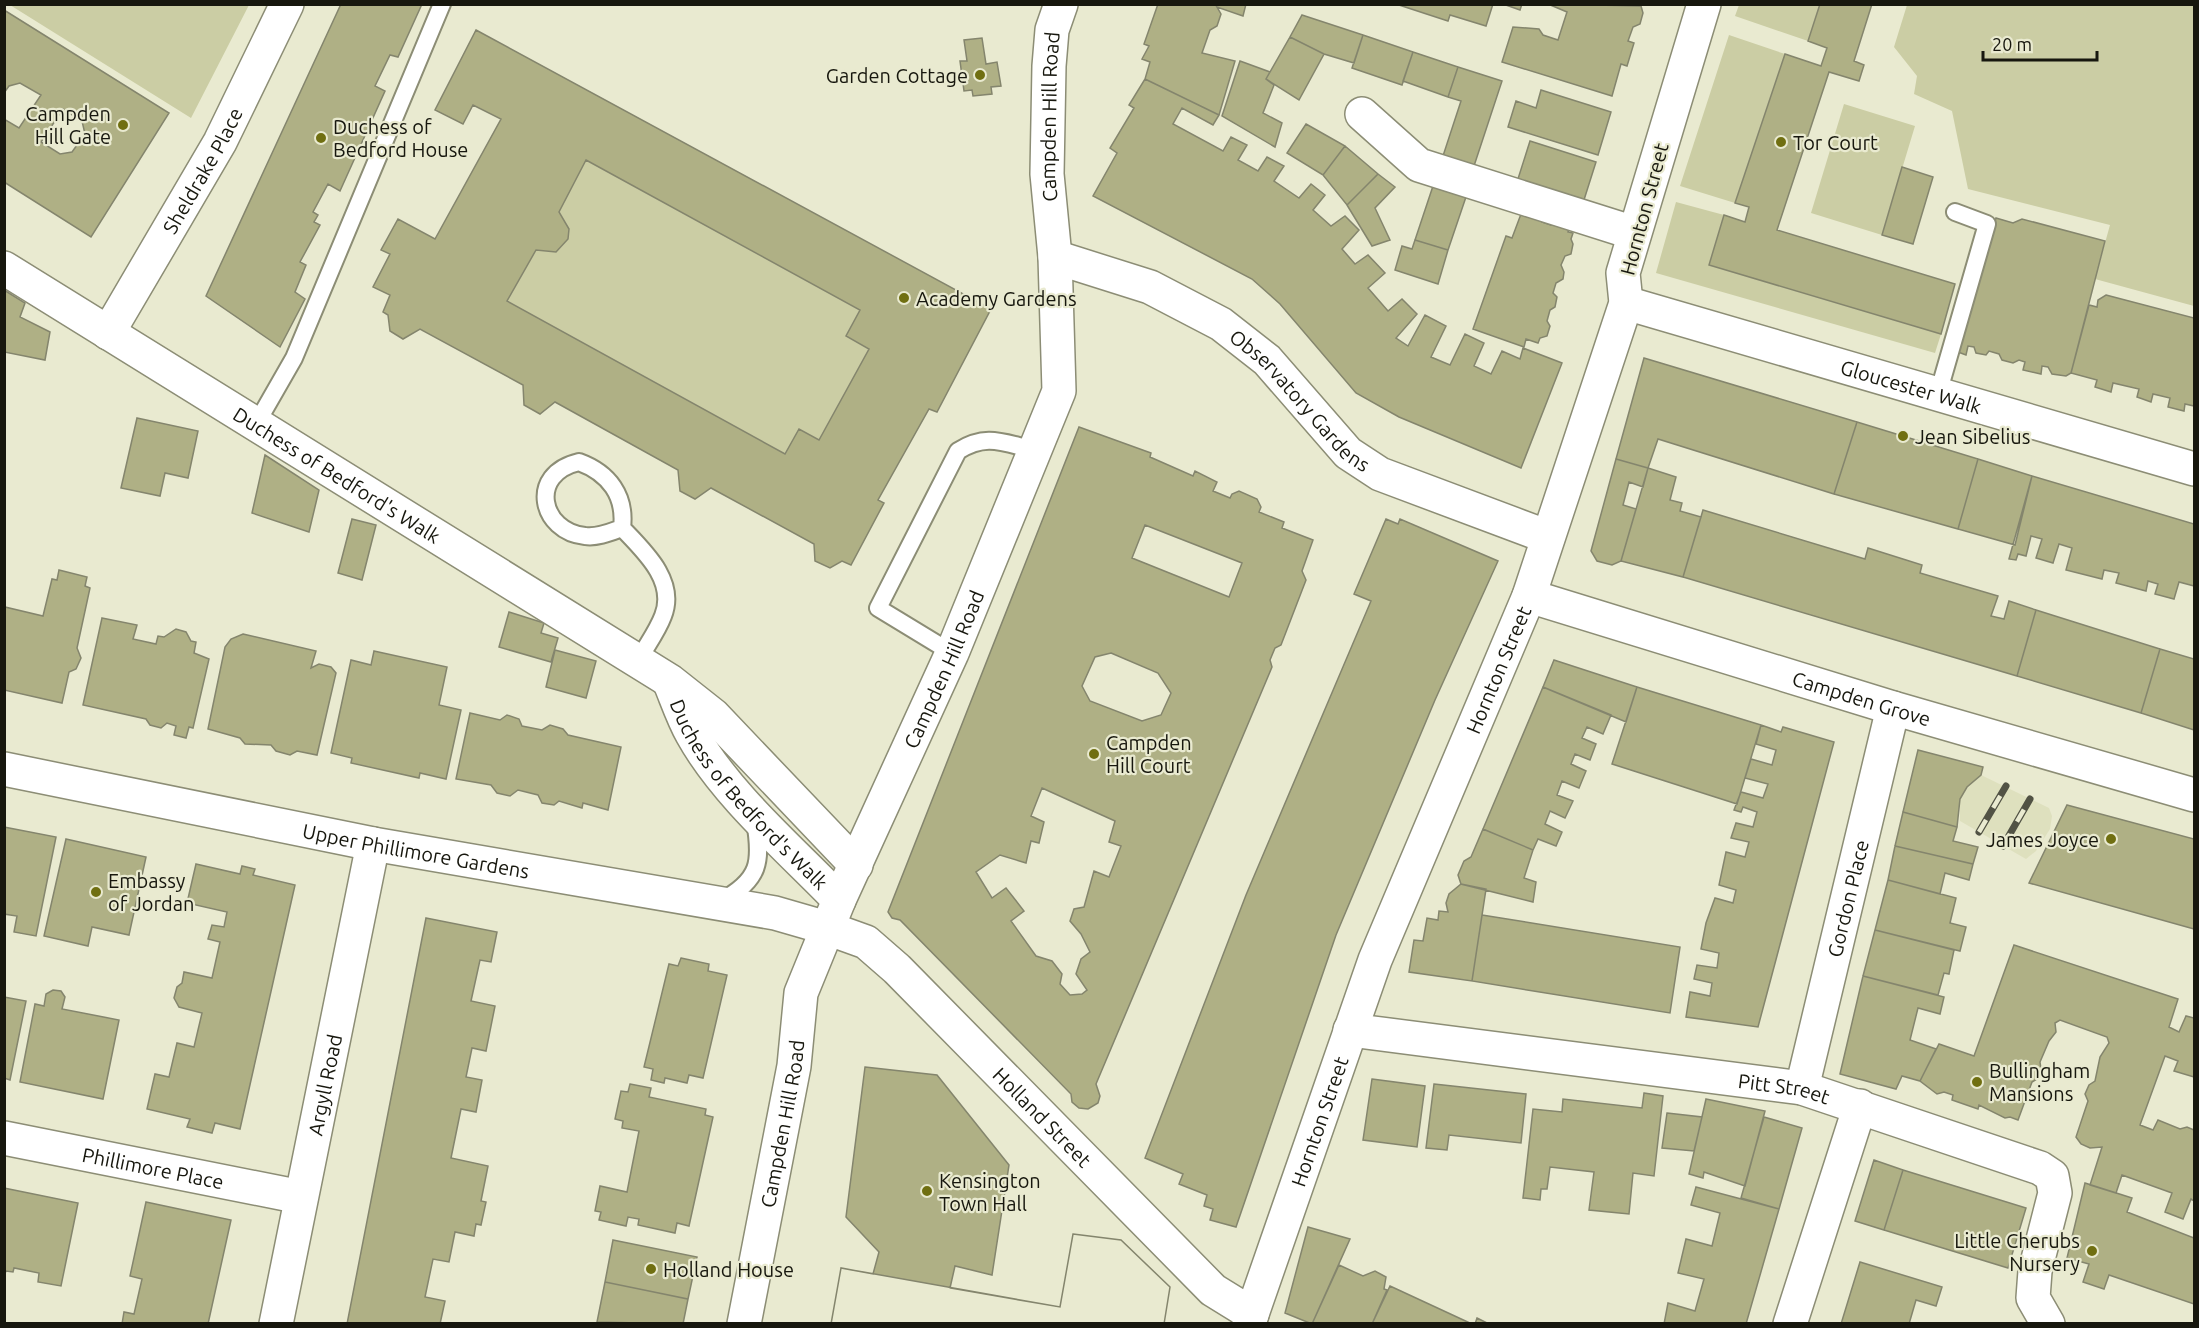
<svg xmlns="http://www.w3.org/2000/svg" width="2199" height="1328" font-family="Ubuntu,sans-serif">
<style>
.built{fill:#dee0be}
.green{fill:#cbcda4}
.building{fill:#afb085;stroke:#84856d;stroke-width:1.5;fill-rule:evenodd}
.lines{fill:none;stroke-linecap:round;stroke-linejoin:round}
.service-casing{stroke:#8c8d75;stroke-width:20}
.minor-casing{stroke:#8c8d75;stroke-width:36}
.tertiary-casing{stroke:#8c8d75;stroke-width:36}
.service{stroke:#fff;stroke-width:16}
.minor{stroke:#fff;stroke-width:33}
.tertiary{stroke:#fff;stroke-width:33}
.rail-casing{stroke:#515244;stroke-width:7}
.rail{stroke:#e9ead0;stroke-width:4.5;stroke-dasharray:14;stroke-linecap:butt}
.poi-dot{fill:#706f11;stroke:#e9ead0;stroke-width:2}
.labels{text-anchor:middle;dominant-baseline:central;stroke-width:4.5;stroke-linejoin:round;paint-order:stroke}
.poi-label{font-size:20px;fill:#17170e;stroke:#e9ead0;text-anchor:start}
.street-label{font-size:20px;fill:#17170e;stroke:#e9ead0}
</style>
<rect width="100%" height="100%" fill="#e9ead0"/>
<!-- built -->
<path class="built" d="M1981 775 2049 808 2052 816 2050 829 2036 851 2026 859 1960 821V799L1967 787Z"/>
<!-- green -->
<path class="green" d="M10 5H249L191 118Z
M1739 5H1820L1808 41 1735 16Z
M1907 5H2194V306L2095 279 2110 225 1968 189 1952 111 1914 94 1917 76 1894 47Z
M1729 35 1785 54 1735 203 1680 186Z
M1844 104 1915 126 1882 235 1811 213Z
M586 160 860 310 846 336 869 349 819 440 785 454 507 301 536 250 556 252C571 239 570 228 559 212Z
M1676 202 1724 215 1709 265 1941 334 1935 353 1656 273Z"/>
<!-- building -->
<path class="building" d="M341 4H422L398 57 390 55 375 86 385 91 340 191 328 184 313 212 318 215 314 222 320 225 300 262 306 265 295 292 305 299 280 347 206 296Z
M1158 4H1246L1243 16 1217 7 1221 14 1217 26 1210 30 1202 53 1235 61 1219 115 1145 79 1150 62 1142 59 1149 46 1144 44Z
M1493 4 1486 26 1450 15 1448 21 1399 5Z
M1503 4H1522L1520 10Z
M1548 4 1641 6 1643 13 1640 24 1633 27 1628 41 1634 43 1627 66 1621 64 1612 96 1502 62 1513 27 1539 29 1543 35 1558 40 1567 12Z
M1820 4H1872L1854 61 1864 65 1859 81 1829 72 1777 230 1955 284 1941 334 1709 265 1724 215 1745 222 1749 207 1735 203 1785 54 1821 66 1827 48 1808 41Z
M4 10 169 113 91 237 4 182V119L19 128 41 95 20 83 9 86 4 93ZM63 109 82 121 85 134 72 152 60 154 41 142Z
M1302 15 1363 35 1354 63 1324 54 1290 37Z
M476 30 991 309 937 412 929 409 878 500 884 503 851 565 842 561 830 568 815 561 814 544 711 488 695 499 680 491 678 470 555 402 540 414 524 405 523 385 420 329 403 339 390 331 388 315 383 312 390 295 373 287 390 254 381 250 398 219 435 239 501 119 473 105 463 124 435 110ZM586 160 860 310 846 336 869 349 819 440 799 429 785 454 507 301 536 250 556 252 568 239 569 229 559 212Z
M1363 35 1413 52 1402 85 1352 68Z
M1290 37 1324 54 1299 100 1266 79Z
M982 38 986 64 997 62 1001 86 991 87 992 94 973 96 972 90 964 91 960 61H967L964 40Z
M1413 52 1458 67 1448 97 1403 81Z
M1240 61 1270 72 1266 79 1274 85 1263 113 1282 123 1275 147 1222 116Z
M1458 67 1502 81 1472 172 1441 162 1461 101 1448 97Z
M1145 79 1219 115 1213 125 1182 108 1173 124 1223 151 1231 137 1247 145 1238 160 1258 171 1267 157 1284 166 1274 181 1299 198 1311 184 1325 195 1313 210 1331 226 1345 216 1359 230 1342 249 1355 264 1368 255 1385 273 1368 288 1388 311 1402 299 1417 314 1396 338 1408 346 1425 315 1446 326 1431 357 1450 365 1465 334 1484 343 1474 366 1491 374 1502 351 1520 359 1523 348 1562 363 1521 468 1399 417 1356 393 1280 304 1252 279 1093 196 1117 153 1110 148 1134 108 1129 105Z
M1541 90 1611 112 1598 155 1508 127 1516 101 1536 108Z
M1306 124 1345 146 1323 175 1287 153Z
M1530 141 1596 162 1583 203 1517 182Z
M1345 146 1378 174 1347 205 1323 175Z
M1902 167 1933 177 1913 244 1882 235Z
M1378 174 1395 187 1375 208 1390 240 1372 246 1347 205Z
M1434 183 1467 194 1448 250 1415 240Z
M1529 210 1544 216 1542 222 1551 225 1553 219 1570 225 1568 232 1573 233 1571 239 1573 244 1571 254 1565 256 1561 265 1564 272 1563 279 1556 283 1553 293 1557 297 1555 307 1550 310 1547 321 1550 326 1547 336 1540 338 1538 343 1526 339 1524 347 1473 329 1506 236 1512 238 1521 214 1527 217Z
M1996 218 2013 223 2022 219 2105 241 2071 373 2066 376 2052 374 2048 367 2042 366 2041 374 2023 370 2025 362 2019 360 2013 363 2002 360 1999 354 1989 351 1986 355 1976 353 1974 347 1968 346 1966 355 1958 352Z
M1415 240 1448 250 1438 284 1395 270 1402 246 1412 249Z
M4 290 25 303 20 317 50 332 45 360 4 352Z
M2106 295 2194 318V406L2185 404 2184 411 2168 407 2170 398 2153 394 2151 402 2137 397 2139 389 2113 383 2111 392 2095 387 2097 380 2071 373 2089 305 2097 307 2098 300Z
M1644 358 1857 422 1834 494 1658 439 1648 468 1616 459Z
M137 418 198 431 188 478 165 473 160 496 121 488Z
M1857 422 1978 459 1958 529 1834 494Z
M1079 427 1151 453 1150 457 1193 476 1195 471 1217 482 1213 491 1230 498 1232 494 1239 491 1257 499 1261 507 1259 512 1284 522 1282 528 1313 540 1302 571 1306 580 1281 645 1275 648 1270 660 1272 667 1096 1084 1100 1096 1098 1103 1088 1109 1079 1108 1072 1102 1071 1094 900 920 892 918 888 912ZM1145 525 1242 563 1229 597 1132 558ZM1111 653 1158 673 1171 693 1161 715 1142 721 1090 701 1082 686 1095 657ZM1042 788 1115 821 1109 842 1121 846 1109 877 1094 871 1084 907 1074 909 1070 921 1081 934 1090 952 1081 959 1076 974 1087 990 1082 994 1070 995 1060 984 1062 974 1052 961 1036 956 1011 921 1024 911 1006 888 992 898 976 872 1000 855 1026 863 1031 841 1039 843 1044 822 1031 816Z
M265 455 319 490 309 532 252 513Z
M1616 459 1648 468 1643 487 1629 482 1623 505 1636 509 1621 561 1612 565 1597 561 1591 551Z
M1978 459 2032 476 2015 545 1958 529Z
M1648 468 1676 477 1670 500 1682 503 1680 511 1701 517 1683 577 1621 561Z
M2032 476 2194 524V586L2179 582 2174 599 2155 594 2158 584 2148 581 2146 591 2116 583 2119 573 2104 570 2102 579 2066 570 2072 548 2059 544 2053 563 2036 558 2042 539 2031 536 2026 556 2018 554 2016 560 2009 559Z
M1703 510 1865 559 1868 548 1922 565 1920 573 1998 596 1991 616 2004 619 2009 601 2036 610 2017 676 1683 577Z
M352 519 376 525 362 580 338 573Z
M1386 519 1398 524 1400 519 1498 561 1435 700 1336 935 1236 1227 1210 1220 1213 1209 1204 1206 1207 1195 1179 1184 1183 1174 1145 1158 1246 895 1371 601 1354 594Z
M59 570 87 577 85 586 90 588 77 648 81 658 76 669 69 672 62 703 4 690 5 607 43 616 52 579 57 580Z
M2036 610 2160 649 2141 713 2017 676Z
M509 612 544 623 541 633 558 638 551 662 499 647Z
M102 618 137 625 133 639 156 644 158 636 164 637 176 629 186 632 191 641 196 642 194 653 209 659 193 728 189 727 186 738 174 735 176 726 167 723 161 728 150 725 146 719 83 705Z
M243 634 316 651 311 668 319 664 331 667 336 673 317 755 297 751 290 755 276 751 271 745 245 744 240 738 208 729 225 647 231 639Z
M2160 649 2194 659V730L2141 713Z
M555 650 596 661 586 698 546 687Z
M374 651 447 667 439 705 461 710 446 779 420 773 419 778 351 763 352 758 331 753 351 660 371 665Z
M1554 660 1637 687 1626 722 1543 687Z
M1543 687 1611 715 1603 734 1587 727 1582 738 1596 744 1590 760 1575 754 1571 764 1586 771 1579 788 1562 781 1557 795 1573 801 1565 818 1550 811 1545 824 1562 832 1556 846 1538 839 1533 850 1483 829Z
M1637 687 1761 725 1737 804 1612 764Z
M470 713 500 720 507 715 519 719 522 726 542 730 550 725 563 729 568 735 621 747 608 810 583 803 582 808 559 801 554 805 542 803 538 795 518 790 510 796 497 793 491 785 456 779Z
M1761 725 1781 732 1783 727 1834 742 1758 1027 1686 1017 1690 992 1710 996 1712 983 1694 979 1697 965 1717 968 1719 953 1701 949 1706 923 1715 898 1733 903 1736 890 1719 885 1726 852 1745 857 1749 842 1731 838 1736 823 1753 827 1757 812 1743 807 1741 812 1734 810 1741 792 1763 798 1768 784 1745 778 1751 759 1772 765 1776 750 1756 744Z
M1918 750 1983 767 1981 775 1967 787 1960 799 1957 827 1903 812Z
M2067 805 2194 839V929L2029 883Z
M1903 812 1957 827 1953 841 1978 847 1973 864 1895 846Z
M4 827 56 837 36 936 14 932 17 916 4 914Z
M1483 829 1533 850 1524 878 1536 882 1533 902 1461 884 1458 875 1464 861 1471 857Z
M66 839 146 857 129 935 92 927 88 946 44 936Z
M1895 846 1973 864 1969 880 1945 873 1940 894 1888 880Z
M196 864 240 874 242 866 255 869 253 875 295 885 240 1129 215 1123 212 1133 187 1127 190 1119 147 1109 155 1074 169 1077 177 1043 194 1047 202 1013 179 1007 174 998 177 987 182 983 184 972 212 978 220 942 208 939 212 925 224 927 227 912 187 903Z
M1888 880 1956 898 1950 923 1966 927 1960 951 1875 930Z
M1461 884 1486 889 1472 981 1409 972 1414 940 1423 941 1427 918 1438 920 1439 911 1448 912 1446 903 1449 894Z
M1482 915 1680 947 1670 1013 1472 981Z
M426 918 497 932 491 962 480 960 471 1001 495 1006 486 1051 472 1048 466 1077 482 1080 476 1112 461 1109 451 1158 488 1166 481 1201 486 1202 481 1225 476 1224 474 1236 455 1232 449 1262 433 1259 425 1297 445 1301 440 1324H347Z
M1875 930 1954 950 1949 974 1944 973 1938 995 1863 976Z
M2014 945 2178 999 2169 1027 2179 1032 2186 1016 2194 1018V1077L2174 1071 2178 1061 2165 1056 2140 1125 2153 1130 2158 1120 2180 1129 2187 1127 2194 1130V1201L2191 1199 2183 1219 2165 1212 2172 1193 2122 1175 2116 1193 2090 1185 2102 1147 2090 1148 2081 1144 2076 1137 2088 1101 2085 1094 2089 1085 2095 1081 2100 1057 2109 1043 2107 1037 2060 1020 2055 1023 2056 1032 2049 1041 2040 1062 2041 1069 2037 1079 2032 1082 2018 1120 2010 1117 2005 1118 1979 1105 1978 1109 1952 1100 1953 1095 1944 1092 1937 1094 1920 1081 1939 1044 1974 1056Z
M681 958 709 964 708 971 727 975 703 1078 689 1075 687 1083 665 1078 664 1083 651 1080 653 1069 644 1067 669 964 678 966Z
M1863 976 1944 997 1940 1014 1918 1008 1910 1040 1936 1049 1920 1081 1902 1076 1896 1089 1840 1074Z
M53 990 61 991 65 997 62 1009 119 1020 103 1099 20 1082 35 1004 44 1006 46 994Z
M4 997 26 1001 10 1080 4 1078Z
M865 1067 937 1075 1009 1165 992 1275 955 1266 950 1288 1060 1307 1073 1234 1121 1240 1170 1287 1164 1324H831L841 1268 873 1274 879 1252 846 1217Z
M1372 1079 1425 1086 1417 1147 1363 1140Z
M630 1084 651 1088 649 1097 706 1109 705 1115 713 1117 689 1226 677 1223 675 1233 638 1225 639 1219 628 1217 626 1226 599 1220 601 1212 595 1211 600 1186 627 1192 639 1131 622 1128 623 1121 615 1119 621 1091 628 1092Z
M1434 1084 1526 1094 1521 1143 1449 1135 1447 1150 1426 1148Z
M1644 1093 1663 1096 1654 1176 1633 1173 1629 1214 1589 1210 1594 1172 1550 1167 1547 1189H1541L1540 1200 1523 1198 1533 1109 1562 1112 1563 1099 1642 1108Z
M1706 1099 1765 1111 1745 1186 1704 1172 1703 1178 1689 1174Z
M1667 1113 1702 1117 1694 1151 1662 1148Z
M1764 1117 1802 1128 1779 1209 1741 1198Z
M1874 1160 1903 1170 1884 1230 1855 1221Z
M1903 1170 2026 1208 2008 1268 1884 1230Z
M2085 1183 2132 1198 2127 1212 2194 1238V1304L2109 1275 2104 1289 2083 1282 2089 1264 2067 1258Z
M1696 1187 1779 1209 1746 1324H1664L1668 1303 1695 1311 1704 1279 1678 1273 1686 1239 1712 1246 1720 1213 1691 1205Z
M4 1188 78 1203 61 1286 38 1282 39 1273 14 1268 13 1272 6 1271 4 1276Z
M146 1202 231 1220 208 1324H122L124 1312 134 1314 142 1279 130 1276Z
M1308 1227 1350 1239 1312 1324 1285 1313Z
M1073 1234 1121 1240 1170 1287 1164 1324H831L841 1268 1060 1307Z
M613 1240 697 1257 688 1299 605 1282Z
M1860 1262 1942 1287 1936 1306 1916 1300 1909 1324H1841Z
M1339 1265 1363 1276 1375 1271 1386 1277 1384 1289 1387 1290 1372 1324H1312Z
M605 1282 688 1299 683 1324 597 1322Z
M1390 1286 1472 1324H1372Z
M1477 1318 1489 1324H1475Z"/>
<g class="lines">
<defs>
<path id="service" d="M1938 394 1987 224 1955 212
M255 426 294 358 442 4
M622 528C611 532 597 538 585 536 541 532 527 474 579 462 609 473 626 496 622 528 644 551 677 581 663 616 657 632 646 646 638 661
M952 653 878 608 958 451C987 433 1003 443 1035 450
M721 901C760 880 762 862 755 821"/>
<g id="minor">
<path d="M1362 114 1419 165 1634 233"/>
<path id="s1" d="M1055 257 1150 287 1221 324 1267 360 1348 453 1380 474 1548 537"/>
<path id="s2" d="M4 268 670 681 713 715 856 865"/>
<path id="s3" d="M1626 303 2194 469"/>
<path id="s4" d="M108 333 220 142 287 4"/>
<path id="s5" d="M1529 596 1893 708 2194 795"/>
<path id="s6" d="M670 683C677 700 683 718 692 734 726 795 791 850 839 900"/>
<path id="s7" d="M4 769 373 844 775 913 827 928"/>
<path id="s8" d="M1350 1030 1802 1088 2040 1168 2052 1176 2055 1193 2035 1271 2033 1298 2048 1324"/>
<path id="s9" d="M1802 1088 1893 708"/>
<path id="s10" d="M4 1138 301 1197"/>
<path id="s11" d="M1252 1314 1375 960 1529 596 1626 303 1623 273 1704 4"/>
<path id="s12" d="M276 1324 373 844"/>
<path d="M1790 1324 1860 1106"/>
</g>
<g id="tertiary">
<path id="s13" d="M827 928 866 942 897 969 1213 1290 1252 1314 1249 1324"/>
<path id="s14" d="M744 1324 794 1066 801 993 839 900 952 653 1059 391 1055 257 1047 174 1049 66 1052 30 1061 4"/>
</g>
</defs>
<!-- service casing -->
<use href="#service" class="service-casing"/>
<!-- minor casing -->
<use href="#minor" class="minor-casing"/>
<!-- tertiary casing -->
<use href="#tertiary" class="tertiary-casing"/>
<!-- service -->
<use href="#service" class="service"/>
<!-- minor -->
<use href="#minor" class="minor"/>
<!-- tertiary -->
<use href="#tertiary" class="tertiary"/>
<defs>
<path id="rail" d="M1979 832 2006 786
M2003 846 2030 799"/>
</defs>
<!-- rail casing -->
<use href="#rail" class="rail-casing"/>
<!-- rail -->
<use href="#rail" class="rail"/>
</g>
<!-- markers -->
<g class="poi-dot">
<circle cx="980" cy="75" r="6"/>
<circle cx="123" cy="125" r="6"/>
<circle cx="321" cy="138" r="6"/>
<circle cx="1781" cy="142" r="6"/>
<circle cx="904" cy="298" r="6"/>
<circle cx="1903" cy="436" r="6"/>
<circle cx="1094" cy="754" r="6"/>
<circle cx="2111" cy="839" r="6"/>
<circle cx="96" cy="892" r="6"/>
<circle cx="1977" cy="1082" r="6"/>
<circle cx="927" cy="1191" r="6"/>
<circle cx="2092" cy="1251" r="6"/>
<circle cx="651" cy="1269" r="6"/>
</g>
<g class="labels">
<!-- poi labels -->
<g class="poi-label">
<text x="968" y="75" text-anchor="end">Garden Cottage</text>
<text x="111" y="113" text-anchor="end">Campden<tspan x="111" dy="23">Hill Gate</tspan></text>
<text x="333" y="126">Duchess of<tspan x="333" dy="23">Bedford House</tspan></text>
<text x="1793" y="142">Tor Court</text>
<text x="916" y="298">Academy Gardens</text>
<text x="1915" y="436">Jean Sibelius</text>
<text x="1106" y="742">Campden<tspan x="1106" dy="23">Hill Court</tspan></text>
<text x="2099" y="839" text-anchor="end">James Joyce</text>
<text x="108" y="880">Embassy<tspan x="108" dy="23">of Jordan</tspan></text>
<text x="1989" y="1070">Bullingham<tspan x="1989" dy="23">Mansions</tspan></text>
<text x="939" y="1180">Kensington<tspan x="939" dy="23">Town Hall</tspan></text>
<text x="2080" y="1240" text-anchor="end">Little Cherubs<tspan x="2080" dy="23">Nursery</tspan></text>
<text x="663" y="1269">Holland House</text>
</g>
<!-- street labels -->
<g class="street-label">
<text stroke="none"><textPath href="#s14" startOffset="1266">Campden Hill Road</textPath></text>
<text stroke="none"><textPath href="#s4" startOffset="188">Sheldrake Place</textPath></text>
<text transform="translate(1644 209) rotate(-75)">Hornton Street</text>
<text stroke="none"><textPath href="#s3" startOffset="297">Gloucester Walk</textPath></text>
<text stroke="none"><textPath href="#s1" startOffset="290">Observatory Gardens</textPath></text>
<text stroke="none"><textPath href="#s2" startOffset="392">Duchess of Bedford's Walk</textPath></text>
<text stroke="none"><textPath href="#s14" startOffset="690">Campden Hill Road</textPath></text>
<text stroke="none"><textPath href="#s11" startOffset="690">Hornton Street</textPath></text>
<text stroke="none"><textPath href="#s5" startOffset="348">Campden Grove</textPath></text>
<text stroke="none"><textPath href="#s6" startOffset="138">Duchess of Bedford's Walk</textPath></text>
<text stroke="none"><textPath href="#s7" startOffset="420">Upper Phillimore Gardens</textPath></text>
<text stroke="none"><textPath href="#s9" startOffset="195">Gordon Place</textPath></text>
<text stroke="none"><textPath href="#s12" startOffset="244">Argyll Road</textPath></text>
<text stroke="none"><textPath href="#s8" startOffset="438">Pitt Street</textPath></text>
<text stroke="none"><textPath href="#s13" startOffset="290">Holland Street</textPath></text>
<text stroke="none"><textPath href="#s11" startOffset="204">Hornton Street</textPath></text>
<text stroke="none"><textPath href="#s14" startOffset="204">Campden Hill Road</textPath></text>
<text stroke="none"><textPath href="#s10" startOffset="152">Phillimore Place</textPath></text>
</g>
</g>
<!-- border -->
<rect width="2199" height="1328" fill="none" stroke="#17170e" stroke-width="12"/>
<!-- scale -->
<path d="M1983 51v9h114v-9" fill="none" stroke="#17170e" stroke-width="3"/>
<text x="1992" y="51" font-size="18" fill="#17170e" stroke="#e9ead0" stroke-width="4.5" paint-order="stroke">20 m</text>
</svg>
